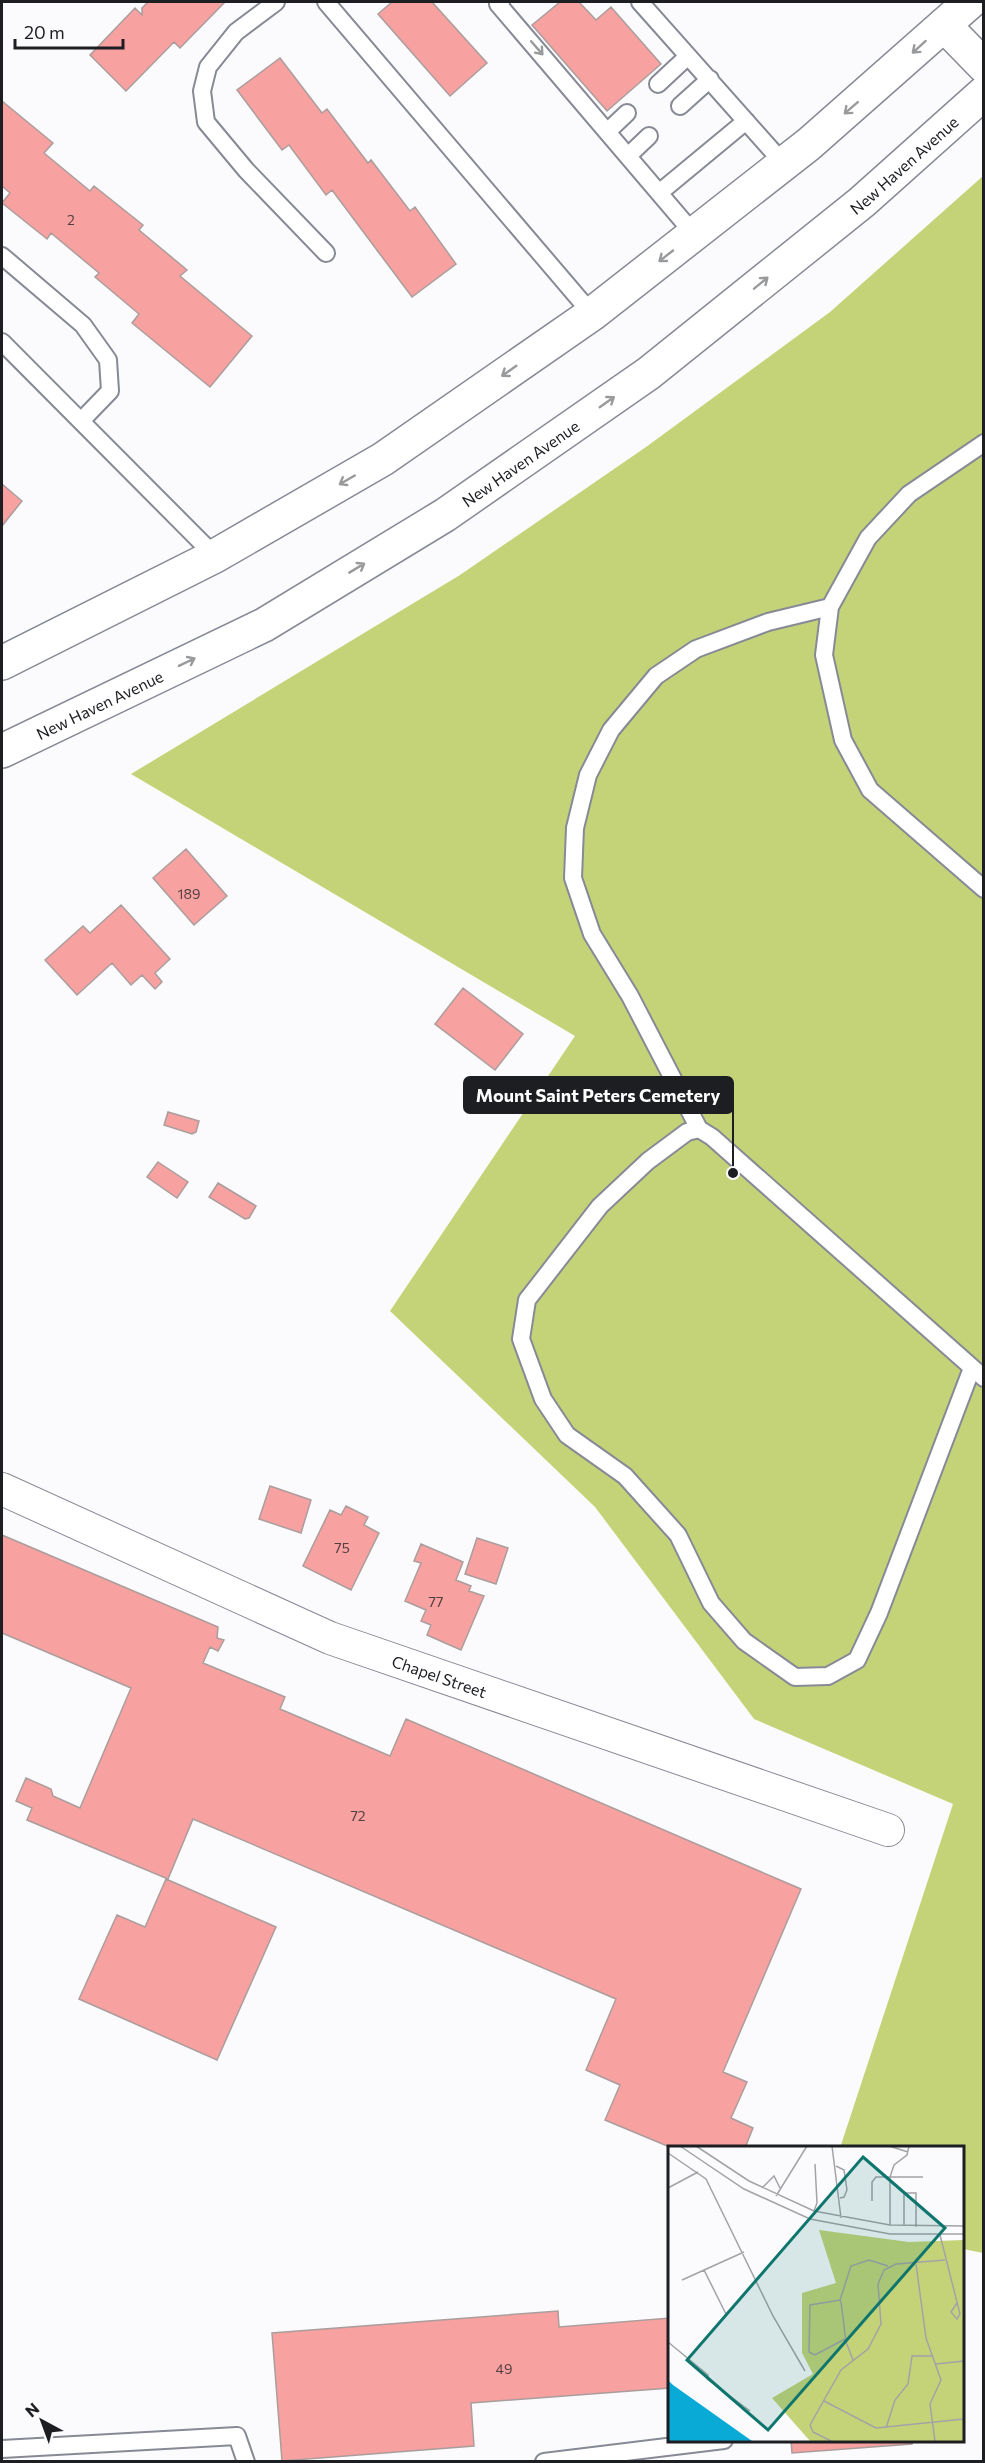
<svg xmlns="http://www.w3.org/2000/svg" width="985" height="2463" font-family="Commissioner,sans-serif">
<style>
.green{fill:#c5d378}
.building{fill:#f7a1a0;stroke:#aa9d9c;stroke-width:1.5}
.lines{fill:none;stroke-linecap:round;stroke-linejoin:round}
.service-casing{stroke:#878a95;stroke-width:20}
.minor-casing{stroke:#878a95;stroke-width:34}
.trunk-casing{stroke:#878a95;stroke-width:36}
.service{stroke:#fff;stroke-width:16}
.minor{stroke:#fff;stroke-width:32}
.trunk{stroke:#fff;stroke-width:33}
.oneway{stroke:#999a9c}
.labels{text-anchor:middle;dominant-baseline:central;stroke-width:5;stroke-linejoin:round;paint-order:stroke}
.number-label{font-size:14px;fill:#533f42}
.street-label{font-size:16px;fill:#1c1e22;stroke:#fbfbfe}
.inset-road{fill:none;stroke:#a2a3a6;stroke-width:1.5}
.view{fill:#0f766e;fill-opacity:0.15;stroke:#0f766e;stroke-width:3}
.inset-edge{fill:none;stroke:#1c1e22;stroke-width:3}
.leader{fill:none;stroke:#1c1e22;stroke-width:2}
.callout-dot{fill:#1c1e22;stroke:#fbfbfe;stroke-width:2}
.callout{fill:#1c1e22;stroke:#1c1e22;stroke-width:2}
.callout-label{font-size:18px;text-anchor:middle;font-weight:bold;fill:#fff}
</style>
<rect width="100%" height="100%" fill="#fbfbfe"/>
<!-- green -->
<path class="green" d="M983 176V2253L963 2249 962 2148H840L953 1804 754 1719 595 1507 390 1311 575 1036 131 774 460 575 646 447 830 312Z"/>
<!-- building -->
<path class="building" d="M148 2H225L180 48 174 42 126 91 90 55 135 8 142 15V8Z
M392 2H432L487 63 450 96 378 14Z
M560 2H579L596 20 611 7 661 64 607 111 532 25Z
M280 58 322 113 327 109 368 163 371 160 410 211 415 207 456 264 412 297 332 190 326 195 289 145 282 150 237 90Z
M2 101 53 143 44 153 90 191 94 186 143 225 139 230 187 270 180 276 252 336 210 387 132 323 139 314 95 277 99 273 51 233 47 239 2 203 10 193 2 186Z
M2 484 22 501 2 526Z
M186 849 227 896 194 925 153 878Z
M121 905 170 959 155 973 162 982 155 989 142 975 131 985 112 963 77 995 45 960 83 926 90 933Z
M463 988 523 1034 495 1070 435 1024Z
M168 1112 199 1121 196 1132 192 1134 164 1125Z
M158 1162 188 1182 177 1198 147 1177Z
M218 1183 256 1206 249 1218 245 1219 209 1197Z
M270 1486 311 1500 301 1533 259 1519Z
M346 1506 368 1517 364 1525 379 1533 351 1590 303 1566 330 1510 341 1515Z
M2 1535 218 1627 217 1638 224 1640 218 1651 210 1647 203 1663 285 1697 280 1709 390 1756 406 1719 801 1889 723 2072 747 2082 731 2118 753 2128 745 2148H672L605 2120 620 2085 586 2070 616 1999 193 1819 168 1879 27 1820 32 1808 16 1801 26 1778 51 1789 53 1796 80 1808 131 1688 2 1633Z
M477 1538 508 1548 496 1584 465 1574Z
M421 1544 463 1562 456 1580 471 1586 469 1591 484 1596 461 1650 427 1635 431 1625 421 1621 426 1610 405 1601 421 1563 414 1561Z
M166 1879 276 1927 217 2060 79 1999 117 1915 145 1927Z
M558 2311 559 2327 670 2318V2388L471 2403 474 2446 282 2461 272 2333Z
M791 2440H912V2444L792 2453Z"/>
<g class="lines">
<defs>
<path id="service" d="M276 2 236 32 208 67 202 91 206 122 246 170 326 253
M326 2 592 314
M501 2 498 4 694 234
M640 2 784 164
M658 84 688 56
M680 106 710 79
M608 131 627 113
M628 156 649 136
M659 193 746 121
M2 256 83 325 108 360 110 391 81 421
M2 342 215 556
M984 443 909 494 868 538 830 607 824 655 843 740 870 790 984 889
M699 1129 630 996 592 934 573 878 575 828 588 775 611 730 656 676 696 649 768 622 830 607
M972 1368 879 1613 857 1660 828 1676 795 1677 744 1641 711 1603 678 1535 625 1476 567 1435 543 1399 521 1339 527 1300 600 1206 648 1161 687 1132 699 1129 712 1137 984 1378
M2 2449 237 2436 246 2462
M544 2462 724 2440"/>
<g id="minor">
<path id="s1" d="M2 1489 330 1638 888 1830"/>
</g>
<g id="trunk">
<path d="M944 25 984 66"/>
<path d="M2 663 215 556 383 459 592 314 809 144 970 2"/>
<path id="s2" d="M2 751 264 625 445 515 649 373 862 202 984 93"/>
</g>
</defs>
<!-- service casing -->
<use href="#service" class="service-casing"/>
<!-- minor casing -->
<use href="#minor" class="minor-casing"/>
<!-- trunk casing -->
<use href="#trunk" class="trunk-casing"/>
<!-- service -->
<use href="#service" class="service"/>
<!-- minor -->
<use href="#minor" class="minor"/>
<!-- trunk -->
<use href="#trunk" class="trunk"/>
</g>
<!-- one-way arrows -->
<defs><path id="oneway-shaft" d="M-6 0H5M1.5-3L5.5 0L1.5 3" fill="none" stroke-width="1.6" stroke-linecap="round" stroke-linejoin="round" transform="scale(1.5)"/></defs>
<g class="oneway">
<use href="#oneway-shaft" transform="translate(919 47) rotate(138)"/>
<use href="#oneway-shaft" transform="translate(537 48) rotate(49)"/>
<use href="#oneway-shaft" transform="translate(851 108) rotate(139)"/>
<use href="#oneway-shaft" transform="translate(666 256) rotate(142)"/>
<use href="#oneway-shaft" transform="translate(761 283) rotate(-39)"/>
<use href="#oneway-shaft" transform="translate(509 371) rotate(145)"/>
<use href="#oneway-shaft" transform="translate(607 402) rotate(-35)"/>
<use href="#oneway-shaft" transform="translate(347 480) rotate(150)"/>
<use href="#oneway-shaft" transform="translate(357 568) rotate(-31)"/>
<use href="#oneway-shaft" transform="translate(187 662) rotate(-26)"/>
</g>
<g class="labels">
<!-- number labels -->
<g class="number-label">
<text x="71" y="219">2</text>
<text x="189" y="893">189</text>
<text x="342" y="1547">75</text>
<text x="436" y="1601">77</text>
<text x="358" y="1815">72</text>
<text x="504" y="2368">49</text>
</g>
<!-- street labels -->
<g class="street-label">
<text stroke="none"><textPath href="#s2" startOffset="1080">New Haven Avenue</textPath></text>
<text stroke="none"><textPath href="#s2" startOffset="594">New Haven Avenue</textPath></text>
<text stroke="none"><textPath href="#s2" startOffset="108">New Haven Avenue</textPath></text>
<text stroke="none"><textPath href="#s1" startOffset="476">Chapel Street</textPath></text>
</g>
</g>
<!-- overview -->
<g transform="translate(668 2146)">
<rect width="296" height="296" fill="#fbfbfe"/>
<path d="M151 84 241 96 295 94V295H142L104 252 145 228 134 207V147L168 137Z" fill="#c5d378"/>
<path d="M0 234 5 239 84 295H0Z" fill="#09abd6"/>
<path class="inset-road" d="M12 0 76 43 142 73 222 88H296M28 0 81 35 146 65 222 79 296 80M164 0 173 72M221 0 240 6M0 7 38 33 105 170 137 225M168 20 176 24 179 44 176 51 172 52M0 42 30 26M94 42 106 30 112 42M108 50 139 0M204 55V36L208 31H255M146 65 149 57 147 18M222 79V31L226 19 239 9 241 0M236 80V47H248V81M272 89 292 168 289 173 283 166 289 157M248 118 258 192 273 234 262 258 267 295M36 124 58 168M14 134 76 106M172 154 183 120 201 114 220 120M177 193 147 209 141 206 142 159 172 154 173 156 178 196 185 214M0 196 40 229 39 233 82 265M268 218 296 215M156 255 208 282 296 273M218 282 227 254 240 238 244 210H264M163 295 145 286 142 279 173 224 200 203 213 178 210 138 216 124 228 118 277 114"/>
<path class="view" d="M195 11 277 82 100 284 19 214Z"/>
<rect width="296" height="296" class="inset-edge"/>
</g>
<!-- callouts -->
<path class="leader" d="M733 1173L733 1095"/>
<circle class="callout-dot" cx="733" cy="1173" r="6"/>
<rect class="callout" x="464" y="1077" width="269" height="36" rx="6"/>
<g class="callout-label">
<text x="598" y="1102">Mount Saint Peters Cemetery</text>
</g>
<!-- border -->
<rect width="985" height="2463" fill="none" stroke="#1c1e22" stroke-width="6"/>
<!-- north arrow -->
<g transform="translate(42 2421) rotate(319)" stroke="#fbfbfe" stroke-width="4.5" paint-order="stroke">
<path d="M0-4.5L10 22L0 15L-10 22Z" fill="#1c1e22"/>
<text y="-9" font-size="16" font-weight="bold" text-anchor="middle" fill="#1c1e22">N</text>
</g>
<!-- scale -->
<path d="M15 39v9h108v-9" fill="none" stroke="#1c1e22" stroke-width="3"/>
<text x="24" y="39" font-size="18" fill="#1c1e22" stroke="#fbfbfe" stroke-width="4.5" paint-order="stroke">20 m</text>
</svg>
